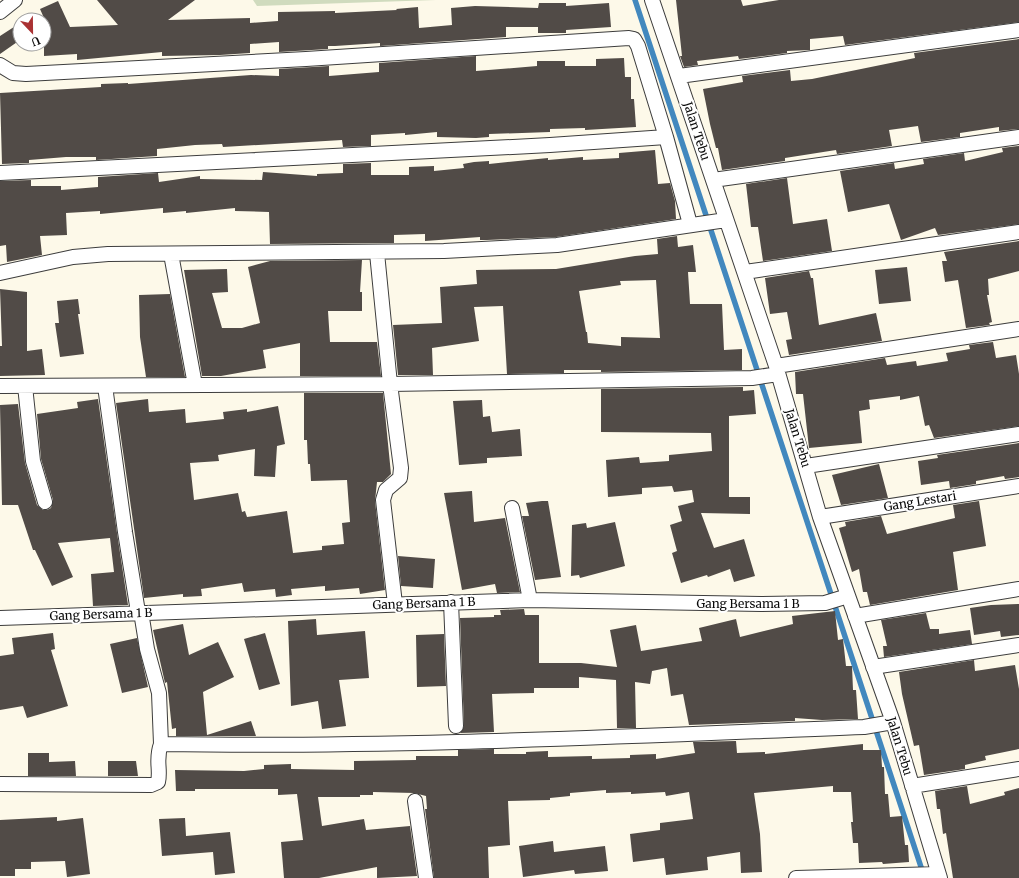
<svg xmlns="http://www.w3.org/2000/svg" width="1019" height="878" font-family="Merriweather,serif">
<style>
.cemetery{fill:#d0dbbe}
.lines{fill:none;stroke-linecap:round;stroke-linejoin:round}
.stream{stroke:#4288be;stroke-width:5.5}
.building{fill:#514b47;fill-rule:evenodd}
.minor-casing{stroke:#3d3d3d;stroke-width:16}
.minor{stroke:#fff;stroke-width:14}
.labels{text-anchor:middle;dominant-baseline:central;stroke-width:4;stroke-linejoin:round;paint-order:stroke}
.street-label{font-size:12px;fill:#0a0a0a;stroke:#fff}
</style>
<rect width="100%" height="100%" fill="#fdf9e9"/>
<!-- cemetery -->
<path class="cemetery" d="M253 0H436L257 6Z"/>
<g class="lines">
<!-- stream -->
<path class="stream" d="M635 0 923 873"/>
</g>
<!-- building -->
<path class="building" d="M97 0H195L168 20 250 18V23L278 21V12L335 11V13L397 10 396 9 418 7 419 28 452 25 451 8 475 6 538 8 539 3H566V6L609 3 611 27 566 30V33H538V27H506V37L380 46V43L335 46H328V49L279 52V42L250 44V53L220 55 162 56V52L77 60V54L44 56V18L40 9 58 1 70 27 118 25Z
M676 0H741L743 6 779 0H1019V22L845 45 843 36 810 39V50L787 51V53L739 59 738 56 697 61 698 65 684 67 680 56H682Z
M17 25 20 30V40L0 54V36Z
M1019 39V129L999 131V127L960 133V137L921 142 918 126 889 130 892 146 837 154 836 150 785 158V161L722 170 718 148H716L710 124 703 89 743 82 742 76 790 70 791 81 812 79 915 58 914 53Z
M476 56V71L537 66V61H565V66H596V59L624 58 625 77H631V99H634L636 127 585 130V128L550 129V132L489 134V137L476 138 437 137V132L405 135V133L371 135V146L343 147 342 140 223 147 222 144 195 145 157 149V156L96 160V157H66L29 160V163L2 164 0 93 101 87V84L128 83V84L251 75 279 76V69L329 66V76L379 72V63Z
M1019 146V224L938 235 935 228 901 240 889 204 848 212 840 171 894 163 895 169 924 164 923 159 964 153 965 161 1003 152 1002 148Z
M655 150 658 184 670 183 675 201 676 219 556 237 487 240H480V237L425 241V234L394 235V243L270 244 269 212 235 211V208L186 213V211L163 213V208L100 214V211L66 213 67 235 40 236 42 255 7 262 6 245 0 246V181L31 180V186H61V190L98 187V177L158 173 159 182 200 176V179L262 180 263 172 317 176V174L343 173V164L371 163V175H409V167L434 166V171L464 168 463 164 474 162 489 161V164L548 158V160L583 157V160L619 158V153Z
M787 178 793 224 827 219 832 251 763 261 758 227H751L746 184Z
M677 236 678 247 693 245 696 272H688L690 304H722L724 350 742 349V370L601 372V370H564V373L507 374 503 306 474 307 479 341 432 348 433 375H398L393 325 442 323 440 287 477 284 476 270 556 269 635 256 658 254 657 239ZM656 280 660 338 621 337V346L588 343 587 332H586L579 291 621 285 620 281Z
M1019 241V271L988 279 989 295H987L992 322 989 323 990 325 966 328 958 280 945 282 942 261H947L944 252Z
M362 260 360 292H362V311H328L330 342H377L381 376H300V343L263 350 266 368 221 376H202L184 270 227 269 228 292 212 293 222 328H242L260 323 248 267 270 261Z
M907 267 911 301 879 304 875 270Z
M809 271 811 278H813L819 325 876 313 882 341 789 355 786 340 792 339 787 312 770 314 765 278Z
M0 289 27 292V351L42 349 45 375 0 376V346H2Z
M170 294 185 377H146L140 337 139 295Z
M78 299 80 314H78L84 354 60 357 55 323H59L57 301Z
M993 342 996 358 1016 355 1019 374V426L934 438 929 425 925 426 919 396 900 400V396L869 400 870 409 859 411 862 443 809 448 803 394H796L795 372 885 358 887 365 916 361 917 366 948 361 946 353 970 349 969 345Z
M743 387V391L754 390 756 414 729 416V497H750V514L701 513 714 548 744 539 755 576 734 582 730 569 708 577 707 575 681 583 672 553 677 551 670 525 682 521 678 506 694 502 692 490 674 492 672 486 642 488V494L608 497 606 460 639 457 640 463 669 461V455L712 451 711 433 601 432V389Z
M304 393H383L391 474 383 482H377L375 501 385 590 360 594 359 588 325 591V586L291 589 292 595 276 597 275 589 244 592 242 583 201 589 202 596 183 597V594L144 598 116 403 148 399 149 412 185 409 186 423 224 419 223 412 247 409V412L278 406 285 444 277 446 275 477 254 476 255 449 218 455 219 461 190 463 194 500 238 493 242 512 245 511 247 517 287 511 293 553 322 550V546L344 544 342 523 350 522 347 480 311 481 310 464H308L307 440H304Z
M98 399 117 533 128 605 93 606 91 574 114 572 110 538 58 543 73 577 52 586 35 550H33L18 505H2L0 405 18 404 25 463 37 505 43 510H47L51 508 53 500 41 459 37 414 78 408 77 402Z
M482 400 483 417 490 416 492 432 520 429 522 456 487 458V463L459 465 453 401Z
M1019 443V477L1005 479 1004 476 976 481V484L950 488 949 481 921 485 918 461 938 458 937 455Z
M879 464 888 498 841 505 832 475Z
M472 491 474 522 505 518 520 592 497 593 495 584 462 590 444 493Z
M542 501H548L561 577 535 580 522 516H529L526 503Z
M979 501 986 546 953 552 958 590 870 605 867 592H863L859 569 852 572 839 528 846 526 845 522 881 516 887 534 955 518 953 505Z
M615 522 625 566 580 578 579 575 571 576 572 525 586 523 587 528Z
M398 556 435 559 433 588 401 586Z
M1019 604V635L1001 637 1000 631 974 635 970 608 991 605Z
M524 609 525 615H539V663H581L617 667 610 630 636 625 641 651 702 641 699 628 736 619 740 637 793 624 792 616 835 611 838 640 843 639 846 666H852L853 690H856L858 719 822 720 795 718V721L689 725 683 694 671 696 667 668 652 671 650 684 635 682 636 728H617L616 680 579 677V688H534V693L492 694 494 732 460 733 464 726 460 618 494 617V615H501L500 610Z
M926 613 930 629H939V634L970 630 972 644 884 657 883 646H887L881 620Z
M316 619 317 635 365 631 369 678 339 680 346 726 322 729 318 701 291 706 288 621Z
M183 624 189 655 218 642 234 677 203 692 207 735 251 721 256 736H176V728L172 729 167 682 165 683 153 630Z
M53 633 55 649 51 650 68 706 27 718 23 706 0 710V656L14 654 12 638Z
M265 633 280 684 259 690 244 639Z
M444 634 446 686 417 687 416 635Z
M137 638 148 687 122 693 110 644Z
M974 660 975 671 1015 665 1019 689V749L985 756 986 760 965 765V769L924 775 919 745 914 746 902 694 899 672Z
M736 741 737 753 765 752V754L863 744V750H881L882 767H884L885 794H888L890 817 902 816 905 845H908L909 862 883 864 882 862 859 863 858 843H853L851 822H853L851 792H833V786L754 793 760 834 762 872 741 873 740 852 707 857 708 870 666 875 664 858 633 862 630 834 660 830V823L693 819 689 792 666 796 665 792 631 794V792L606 793V790L570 793V796L550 798V800L508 801 510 845 488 847 489 878H434L425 809H427L426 796 414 793 373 792V795H360V797H318L322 826 364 819 366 830 410 826 417 876 377 878V867L319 878H284L281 842 303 840 297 794 278 795V789H195V791H176L175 770 244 771 264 769V765L291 764V769L354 770V761L416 760V756H458V750L494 749V754H526V752L548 751V757L592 756V759L630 758V755L656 754V759L695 753 693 742Z
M28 753H49V762L75 761 76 776H28Z
M108 761H136L138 776H108Z
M967 786 970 804 1005 795 1004 792 1019 788V878H953L946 833 943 834 940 809H937L935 791Z
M57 817V821L83 818 90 874 67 877 65 861 31 862V869H15V876H0V820Z
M185 818 186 836 230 832 235 873 215 875 213 852 162 856 159 819Z
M553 841 554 852 605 846 608 871 575 874 574 870 523 877 519 846Z"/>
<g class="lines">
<defs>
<path id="minor" d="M652 0 776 366 820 517 893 722 940 878
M0 12 15 0
M0 65 13 73 26 74 306 59 629 38 634 39 638 46 666 137 690 224
M679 76 1019 30
M0 173 550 145 666 137
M713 180 1019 137
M377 253 390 384 401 468 400 478 386 490 383 500 395 604
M171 254 195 385
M745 272 1019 232
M0 273 73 257 108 254 444 251 557 245 726 220
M776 366 1019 329
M0 386 390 384 752 378 778 374
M25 386 33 461 45 502
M105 386 125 532 138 612
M806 466 1019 434
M512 508 530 600
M820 517 1019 486
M451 602 456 726
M141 612 147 649 159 693 161 744
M855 616 1019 589
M0 618 530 600 761 604 825 603 848 596
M873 667 1019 645
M0 784 151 785 158 782C161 769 155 760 161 744 395 748 630 736 864 727L893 722
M912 786 1019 769
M415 801 426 878
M796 878 938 874"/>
</defs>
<!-- minor casing -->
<use href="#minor" class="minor-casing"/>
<!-- minor -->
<use href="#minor" class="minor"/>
</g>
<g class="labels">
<!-- street labels -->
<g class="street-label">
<text transform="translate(697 131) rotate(72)">Jalan Tebu</text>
<text transform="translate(798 438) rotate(73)">Jalan Tebu</text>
<text transform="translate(920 501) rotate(-9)">Gang Lestari</text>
<text transform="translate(424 603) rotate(-2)">Gang Bersama 1 B</text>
<text x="748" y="603">Gang Bersama 1 B</text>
<text transform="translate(101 614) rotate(-2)">Gang Bersama 1 B</text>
<text transform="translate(900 746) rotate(73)">Jalan Tebu</text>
</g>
</g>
<!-- north arrow -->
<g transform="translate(32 32) rotate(158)"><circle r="19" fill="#ffffff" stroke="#9d9d9d"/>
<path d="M0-3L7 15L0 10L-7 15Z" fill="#aa3233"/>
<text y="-6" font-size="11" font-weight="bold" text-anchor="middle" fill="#0a0a0a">U</text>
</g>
</svg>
